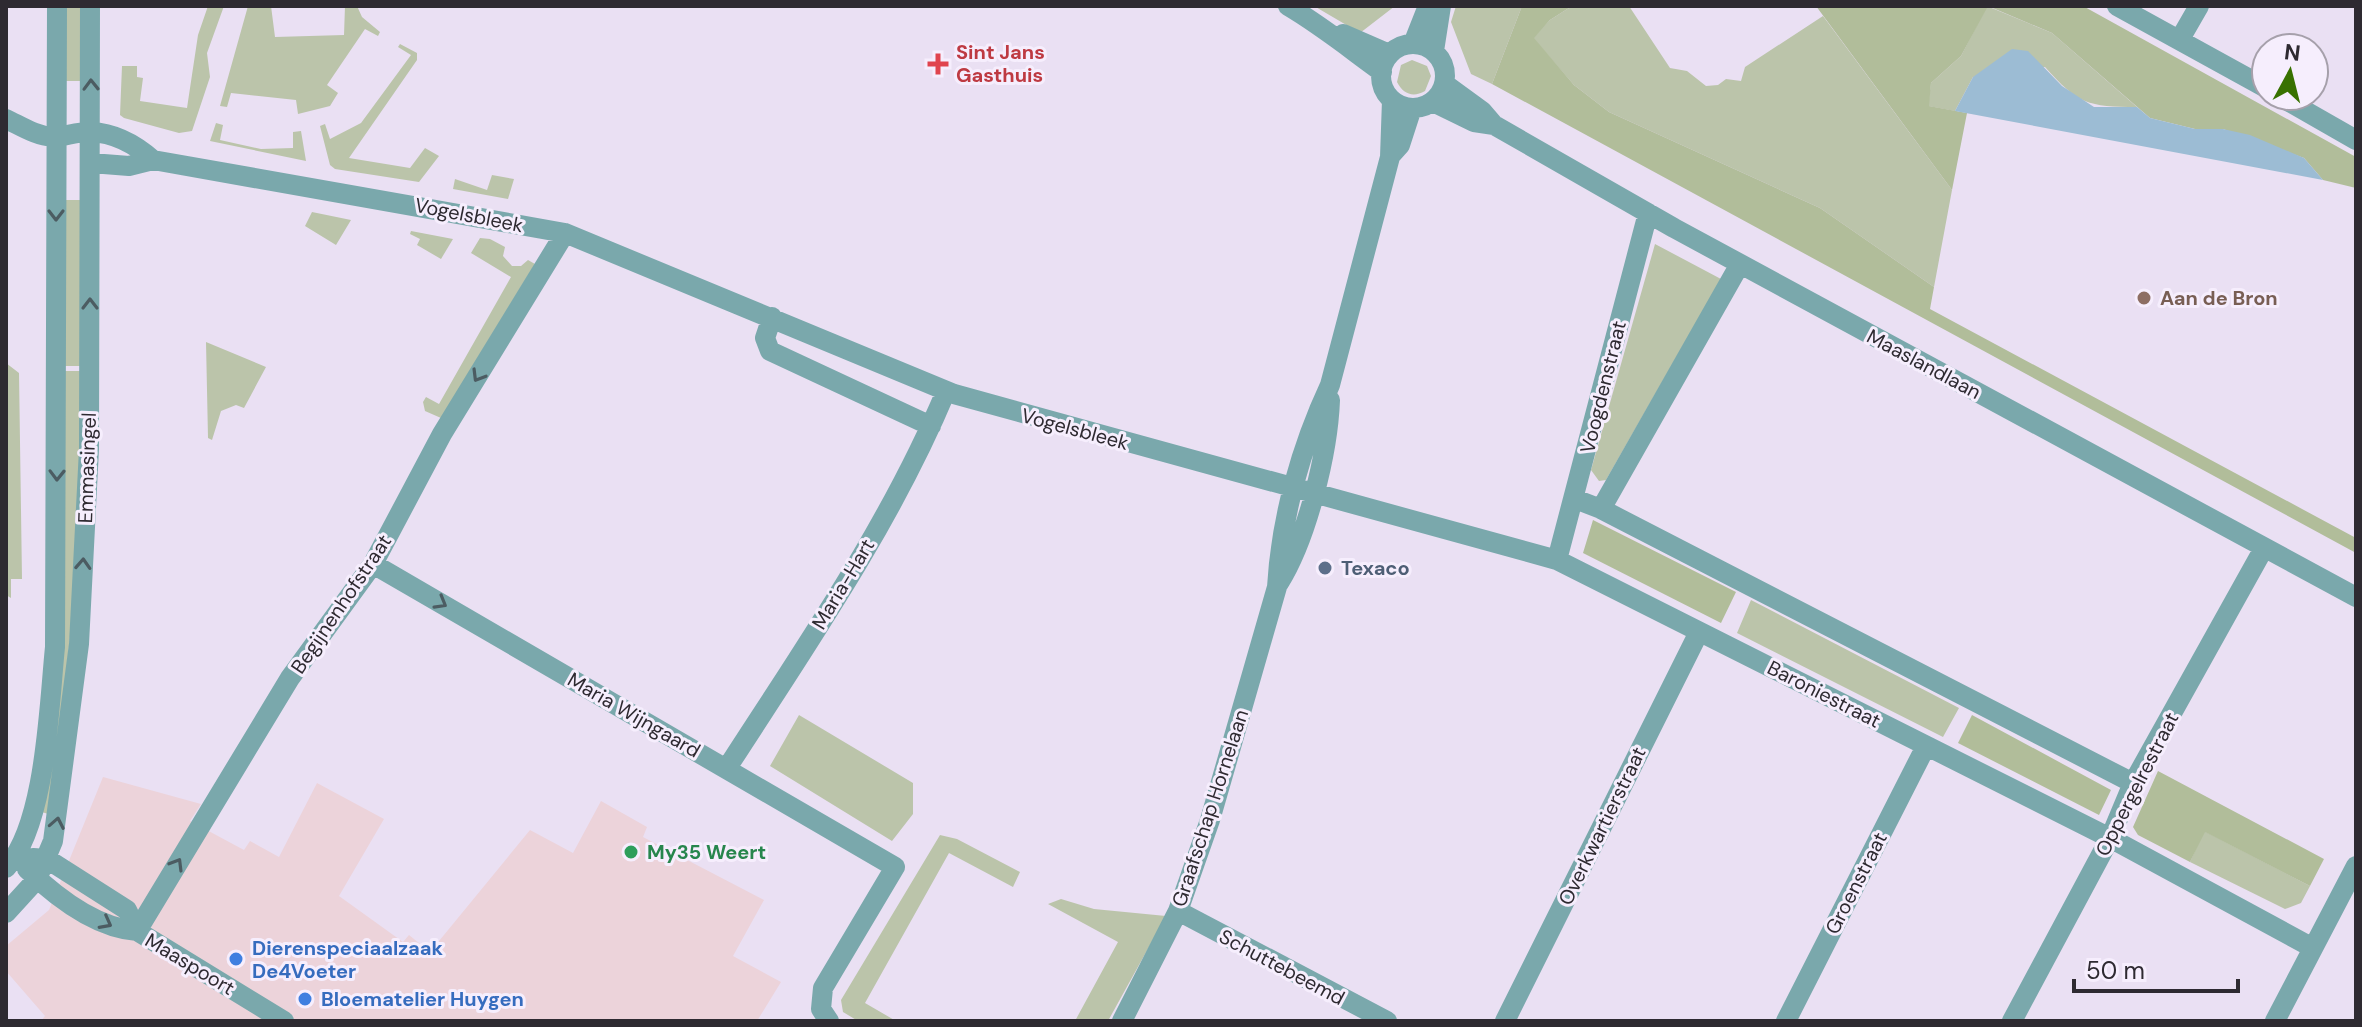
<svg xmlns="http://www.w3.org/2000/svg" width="2362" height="1027" font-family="'DM Sans',sans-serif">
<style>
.commercial{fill:#ecd3da}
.green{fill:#bbc4aa}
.forest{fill:#b1bd9a}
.water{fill:#9cbcd4}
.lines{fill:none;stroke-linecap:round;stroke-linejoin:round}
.minor{stroke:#7aa8ac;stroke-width:20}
.oneway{stroke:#4c5c62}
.health-dot{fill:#e0444e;stroke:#f6eefd;stroke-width:3}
.education-dot{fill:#8d6e63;stroke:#f6eefd;stroke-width:3}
.service-dot{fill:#5c6f8a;stroke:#f6eefd;stroke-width:3}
.leisure-dot{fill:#2e9e5b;stroke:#f6eefd;stroke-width:3}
.shop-dot{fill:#3f7fe0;stroke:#f6eefd;stroke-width:3}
.labels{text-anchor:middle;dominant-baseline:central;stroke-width:6;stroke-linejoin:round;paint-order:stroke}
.health-label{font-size:20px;font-weight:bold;fill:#be3a42;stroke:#f6eefd;text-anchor:start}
.street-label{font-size:20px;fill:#2e2a31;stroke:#f6eefd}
.education-label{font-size:20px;font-weight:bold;fill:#785e54;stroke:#f6eefd;text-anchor:start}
.service-label{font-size:20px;font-weight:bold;fill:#4e5e75;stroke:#f6eefd;text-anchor:start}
.leisure-label{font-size:20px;font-weight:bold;fill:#27864d;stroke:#f6eefd;text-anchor:start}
.shop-label{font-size:20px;font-weight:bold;fill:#366cbe;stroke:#f6eefd;text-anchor:start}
</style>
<rect width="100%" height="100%" fill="#eae0f3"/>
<!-- commercial -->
<path class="commercial" d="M103 777 201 804 190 821 244 850 250 841 279 857 317 783 384 819 339 896 403 942 409 935 430 952 530 830 573 853 601 801 647 827 643 837 764 900 733 956 781 982 757 1021H41L45 1016 6 971V946L49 910Z"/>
<!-- green -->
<path class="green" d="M63 6H81V81H62Z
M208 6H224L207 53 210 77 192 131 179 133 124 118 120 115 122 66H137V77L143 78 140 101 187 108 198 35Z
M248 6H271L275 37 344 35 345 6H357L362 17 380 32 378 36 365 29 327 85 338 93 330 106 298 114 296 100 231 93 227 107 220 106Z
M1314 6H1395L1360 33Z
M1456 6H1522L1492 84 1471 74 1451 22Z
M1572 6H1629L1670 68 1687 71 1706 86 1718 85 1726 79 1741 81 1745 67 1823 16 1952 190 1934 287 1820 208 1609 112 1574 85 1533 38 1550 20Z
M1987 6 2052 33 2137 107C2088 107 2078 104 2045 67L1973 77 1955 111 1928 106 1931 83 1961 56Z
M400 44 417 53V60L349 158 410 168 425 148 439 156 419 182 335 169 330 165 320 126 325 124 330 139 361 123 411 55 398 47Z
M1412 60 1427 66 1431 76 1425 91C1413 98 1403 94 1397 82L1401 65Z
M216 123 223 125 220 140 261 149 293 148V132L301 131 306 161 210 141Z
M492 175 514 179 508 199 453 189 455 179 487 190Z
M62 200H82L83 366H62Z
M312 212 351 220 336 245 305 226Z
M411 231 453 239 441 259 417 245 420 239 410 234Z
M480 238 490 239 505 247 503 256 512 266H521L528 260 535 264 441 418 425 411 423 402 426 397 439 404 511 277 471 253Z
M1655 244 1721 279 1606 480 1599 481 1591 470Z
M206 342 266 367 244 408 236 405 221 411 212 440 208 438Z
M6 363 19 373 22 579H11V598L6 595Z
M62 371H83L78 557 52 815 38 811Z
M1751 600 1959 708 1943 737 1737 633Z
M799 715 913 783V814L892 841 770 766Z
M2204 831 2310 886 2301 903 2285 909 2190 862Z
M940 835 957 839 1020 872 1013 887 949 853 865 1003 896 1021H858L843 1012 841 1000Z
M1061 899 1094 909 1166 916 1108 1021H1075L1118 942 1048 904Z"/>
<!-- forest -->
<path class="forest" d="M1522 6H1572L1550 20 1534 38 1574 85 1609 112 1820 208 1934 287 1930 309 2356 538V553L1492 84Z
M1816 6H2083L2356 157V188L2323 180 2304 158 2223 129H2195L2150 118 2052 33 1988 6 1961 56 1931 83 1929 106 1967 113 1952 190Z
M1593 520 1736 592 1721 623 1583 553Z
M1972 715 2111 790 2099 815 1958 743Z
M2158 771 2324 859 2310 886 2205 832 2190 862 2138 835 2133 827Z"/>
<!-- water -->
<path class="water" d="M2012 49 2028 51 2062 86 2094 107H2137L2150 118 2195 129H2223L2250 135 2304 158 2323 180 1955 111 1973 77Z"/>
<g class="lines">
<!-- minor -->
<path class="minor" d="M1288 6C1322 26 1350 49 1382 72
M2117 6 2266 88
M1343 34 1389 54
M2180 39 2199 6
M1381 76a32 32 0 1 1 64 0a32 32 0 1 1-64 0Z
M1413 44 1428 6
M1434 51 1441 6
M1445 84 1482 111 1494 125 1674 228 2356 597
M2279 96 2356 140
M1433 102 1474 122 1494 125
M6 119C21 126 36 136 53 137 65 137 78 131 91 132 114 133 136 145 153 160
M1391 155 1400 145 1412 108
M91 163 129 166 153 160 565 233 954 394 1557 560 2110 838 2313 948
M772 317 765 338 770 351 931 426
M1575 499 1601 509 2133 783
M1601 509 1740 264
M1557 560 1648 213
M373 564 895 867 823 988 821 1009 829 1021
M1279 583C1307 538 1328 453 1330 400
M727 768C805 647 890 525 946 391
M33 858 47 859 127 910 137 931
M6 868C46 825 49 705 55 647L57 6
M27 869C56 897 96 928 137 931L284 1021
M1178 911 1387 1021
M6 913 37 879 53 841 79 644 89 449 90 6
M137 931 290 678 373 564 442 434 565 233
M1122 1021 1178 911 1210 820 1277 587C1281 518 1301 447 1330 385L1390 157 1392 100
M1505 1021 1699 632
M1786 1021 1926 746
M2012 1021 2110 838 2133 783 2264 548
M2275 1021 2356 866"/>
</g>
<!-- one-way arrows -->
<defs><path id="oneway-chevron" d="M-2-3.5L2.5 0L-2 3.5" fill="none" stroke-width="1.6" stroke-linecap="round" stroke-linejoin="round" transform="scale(2)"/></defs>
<g class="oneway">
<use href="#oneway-chevron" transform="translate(91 85) rotate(-91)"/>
<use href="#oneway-chevron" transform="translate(56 215) rotate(90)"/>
<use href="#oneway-chevron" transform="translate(90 304) rotate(-90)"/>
<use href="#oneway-chevron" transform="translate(478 376) rotate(121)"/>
<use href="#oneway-chevron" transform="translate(57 475) rotate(91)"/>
<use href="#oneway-chevron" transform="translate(83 564) rotate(-87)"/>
<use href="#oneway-chevron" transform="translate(441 603) rotate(30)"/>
<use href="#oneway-chevron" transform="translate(57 823) rotate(-79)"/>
<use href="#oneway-chevron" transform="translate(177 864) rotate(-59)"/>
<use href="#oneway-chevron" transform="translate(106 923) rotate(28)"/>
</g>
<!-- markers -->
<path class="health-dot" d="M934 52h8v8h8v8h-8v8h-8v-8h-8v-8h8z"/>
<circle class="education-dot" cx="2144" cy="298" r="8"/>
<circle class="service-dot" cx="1325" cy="568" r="8"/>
<circle class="leisure-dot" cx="631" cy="852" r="8"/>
<g class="shop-dot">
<circle cx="236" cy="959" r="8"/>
<circle cx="305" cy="999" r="8"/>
</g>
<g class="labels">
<!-- health labels -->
<g class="health-label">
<text x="956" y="52">Sint Jans<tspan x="956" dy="23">Gasthuis</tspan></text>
</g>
<!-- street labels -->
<g class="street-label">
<text transform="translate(469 215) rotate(11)">Vogelsbleek</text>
<text transform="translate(1924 364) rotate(28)">Maaslandlaan</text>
<text transform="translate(1603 387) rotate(-76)">Voogdenstraat</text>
<text transform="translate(1075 429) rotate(15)">Vogelsbleek</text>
<text transform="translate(87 468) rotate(-88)">Emmasingel</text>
<text transform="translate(843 584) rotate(-59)">Maria-Hart</text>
<text transform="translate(341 604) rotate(-56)">Begijnenhofstraat</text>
<text transform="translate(1824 694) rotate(27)">Baroniestraat</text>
<text transform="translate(634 715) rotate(30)">Maria Wijngaard</text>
<text transform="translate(2137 784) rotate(-63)">Oppergelrestraat</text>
<text transform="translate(1210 808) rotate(-72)">Graafschap Hornelaan</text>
<text transform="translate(1602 826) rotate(-64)">Overkwartierstraat</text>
<text transform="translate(1856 883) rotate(-63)">Groenstraat</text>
<text transform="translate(190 964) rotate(31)">Maaspoort</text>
<text transform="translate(1282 967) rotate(28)">Schuttebeemd</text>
</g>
<!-- education labels -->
<g class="education-label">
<text x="2160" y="298">Aan de Bron</text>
</g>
<!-- service labels -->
<g class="service-label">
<text x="1341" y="568">Texaco</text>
</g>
<!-- leisure labels -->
<g class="leisure-label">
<text x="647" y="852">My35 Weert</text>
</g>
<!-- shop labels -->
<g class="shop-label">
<text x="252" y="948">Dierenspeciaalzaak<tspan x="252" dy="23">De4Voeter</tspan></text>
<text x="321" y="999">Bloematelier Huygen</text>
</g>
</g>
<!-- border -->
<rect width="2362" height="1027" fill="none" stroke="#2e2a31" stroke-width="16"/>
<!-- north arrow -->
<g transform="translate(2290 72) rotate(7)"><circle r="38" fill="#f6eefd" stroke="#a6a0ab" stroke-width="2"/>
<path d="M0-6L14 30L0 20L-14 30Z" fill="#387100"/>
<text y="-12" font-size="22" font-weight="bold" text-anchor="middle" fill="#2e2a31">N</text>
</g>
<!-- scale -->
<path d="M2074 979v12h164v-12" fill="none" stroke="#2e2a31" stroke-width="4"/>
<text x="2086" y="979" font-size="24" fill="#2e2a31" stroke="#f6eefd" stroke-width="6" paint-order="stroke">50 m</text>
</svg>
